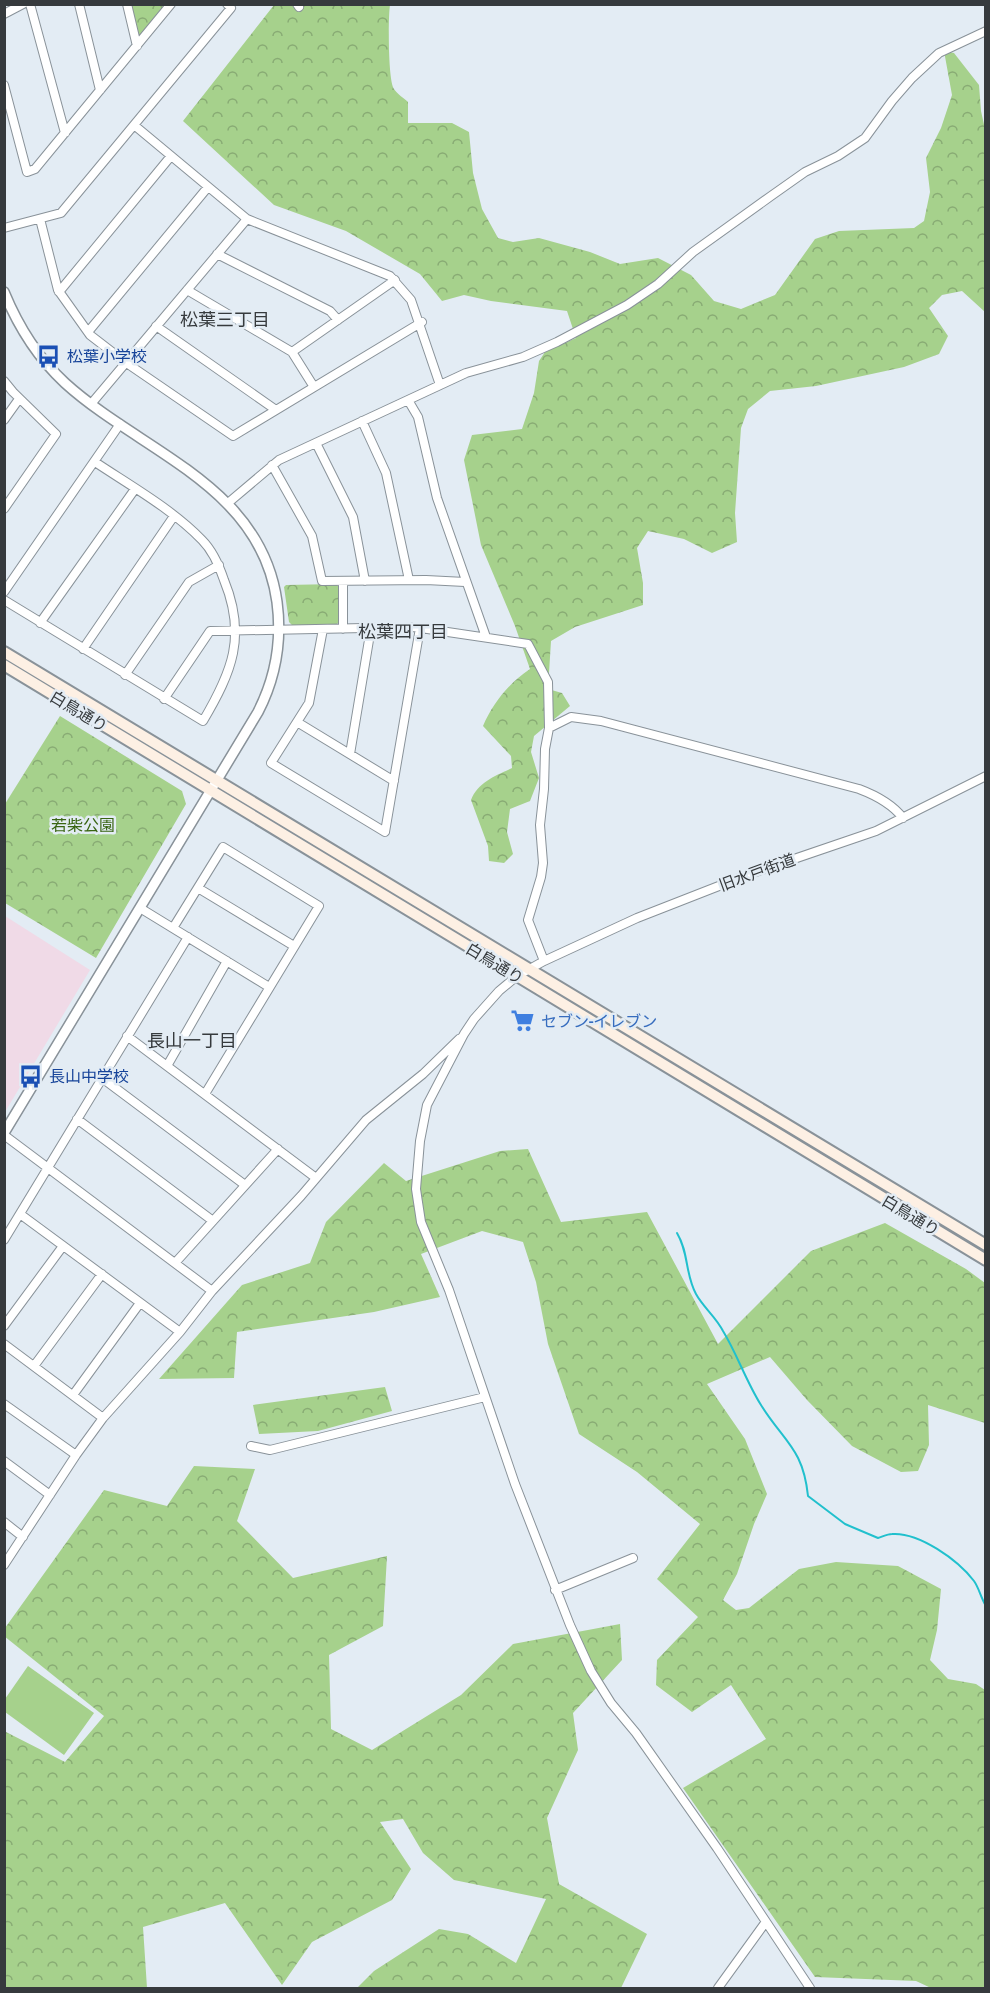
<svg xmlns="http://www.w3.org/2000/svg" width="990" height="1993" font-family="'Archivo Narrow','Noto Sans JP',sans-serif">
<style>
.education{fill:#f0dae7}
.forest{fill:url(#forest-crowns)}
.garden{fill:#a6d18c}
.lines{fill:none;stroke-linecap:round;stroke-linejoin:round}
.stream{stroke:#21c0cd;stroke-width:2}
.minor-casing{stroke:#899299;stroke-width:10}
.tertiary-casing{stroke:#899299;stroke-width:12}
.secondary-casing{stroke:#899299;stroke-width:14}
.minor{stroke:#fff;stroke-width:8}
.tertiary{stroke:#fff;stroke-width:9}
.secondary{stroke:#fdf0e4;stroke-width:10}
.labels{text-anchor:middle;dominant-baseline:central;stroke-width:5;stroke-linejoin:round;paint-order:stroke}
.transit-label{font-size:16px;fill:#164399;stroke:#e3ecf4;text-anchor:start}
.street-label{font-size:16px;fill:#363a3d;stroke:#e3ecf4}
.park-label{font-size:16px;fill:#396512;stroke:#e3ecf4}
.shop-label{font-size:16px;fill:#366cbe;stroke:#e3ecf4;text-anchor:start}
.neighbourhood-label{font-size:18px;fill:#363a3d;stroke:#e3ecf4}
</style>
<defs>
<pattern id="forest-crowns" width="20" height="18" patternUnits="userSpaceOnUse" patternTransform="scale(1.5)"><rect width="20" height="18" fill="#a6d18c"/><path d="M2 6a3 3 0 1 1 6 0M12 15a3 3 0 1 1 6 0" fill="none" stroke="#88ab74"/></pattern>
</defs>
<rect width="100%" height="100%" fill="#e3ecf4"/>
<!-- education -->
<path class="education" d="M5 916 90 970 5 1112Z"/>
<!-- forest -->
<path class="forest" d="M131 5H167L142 35 137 34Z
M274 5H390C388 17 388 81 394 89 397 94 404 98 408 102V123H452L469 132 473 173 482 209 498 238 513 242 539 238 590 252 620 264 658 258 691 275 714 301 741 309 775 295 815 239 839 231 914 228 924 221 930 192 926 158 941 128 952 95 944 51 954 53 979 85 981 111 985 129V312L962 291 942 295 929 308 948 336 939 354 904 367 816 386 770 391 748 409 741 428 735 513 737 542 712 553 684 539 648 531 637 548 643 583V605L575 627 551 641 548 689 562 693 570 706 534 736 531 752 539 778 530 801 510 809 507 832 513 854 504 863 489 861 488 846 471 800C478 782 495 776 512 768L511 756 483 726C493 703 509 683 530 669L515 626 481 545 464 460 472 435 522 429 534 393 539 361 545 352 576 338 567 311 491 301 464 295 442 301 420 274 346 231 274 205 183 121Z
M336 584 340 588V621L336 625H292L289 622 284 587 286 585Z
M60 716 182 791 186 804 96 958 5 903V804Z
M528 1149 561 1222 647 1212 718 1344 811 1251 885 1223 966 1269 985 1283V1423L928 1405 929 1445 918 1471 901 1472 852 1446 807 1400 770 1357 707 1384 745 1439 767 1494 754 1524 737 1574 723 1600 736 1610 749 1608 799 1569 836 1562 898 1566 941 1589 937 1630 930 1660 948 1679 976 1684 985 1690V1988H931L916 1981 815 1977 683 1788 766 1739 731 1685 692 1712 656 1685 657 1660 698 1617 657 1579 700 1524 637 1472 579 1434 548 1344 536 1282 523 1242 482 1231 421 1254 440 1297 374 1312 237 1332 234 1378 159 1379 242 1285 310 1263 326 1222 384 1163 406 1181 500 1151Z
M385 1387 392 1411 318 1431 259 1434 253 1405Z
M194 1466 255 1469 237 1521 293 1578 387 1556 383 1626 329 1655 331 1729 372 1750 461 1695 513 1644 620 1624 622 1660 573 1713 578 1750 547 1818 559 1884 647 1934 621 1988H357L374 1971 439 1929 468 1934 516 1963 546 1899 454 1880 423 1853 403 1819 380 1822 411 1869 392 1900 312 1942 282 1985 225 1903 143 1927 147 1988H5L4 1731 65 1762 104 1716 4 1636 5 1628 104 1490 167 1506Z"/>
<!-- garden -->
<path class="garden" d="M28 1666 94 1713 64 1755 5 1712V1699Z"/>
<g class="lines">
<!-- stream -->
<path class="stream" d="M677 1233C689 1253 685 1274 696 1294 703 1307 716 1317 723 1331 737 1354 746 1381 761 1405 784 1442 803 1448 808 1496L845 1524 878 1538C882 1537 887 1534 892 1534 919 1532 958 1560 974 1581 979 1588 981 1598 986 1606"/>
<defs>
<path id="minor" d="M30 4 65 133
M79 4 100 90
M127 4 137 46
M297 4 299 7
M4 14 23 4
M4 85 27 172 35 169 171 4
M134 125 247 219 390 276 411 300 440 385
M40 219 58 290 90 335 125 362 233 436 422 322
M4 228 61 213 231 8 227 4
M217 254 330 311 338 320
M187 290 292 352 314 387
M59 292 171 156
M156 326 276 410
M88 332 208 187
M292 352 395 280
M4 381 13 392 56 434 4 509
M408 400 418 417 437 498 486 637
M91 404 247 219
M4 420 19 399
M362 421 386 473 409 580
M316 443 353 517 365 581
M272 465 312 536 322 581 426 580 465 582
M228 503 279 460 466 373 523 357 557 342 627 305 658 284 693 252 771 196 805 172 838 156 865 138 892 101 912 78 939 53 986 31
M343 581V629
M4 592 120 424
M4 600 203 721C232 672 247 636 224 580 219 565 213 551 202 540 172 509 131 486 95 462
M40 623 135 489
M323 629 309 703 271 763 385 832 420 628
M83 649 174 516
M125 675 189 582 219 565
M164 699 210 631 414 627 528 644 548 682 549 728
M297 722 394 781
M350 754 371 628
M198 888 294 946
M140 908 269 987
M173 928 223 847 319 906 205 1094
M544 961 528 920 541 877 543 863 540 825 544 789 545 749 549 728 571 717 601 721 859 789C875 795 892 804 903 818
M127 1036 316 1178
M167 1066 227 961
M102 1078 245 1185
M77 1119 213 1221
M4 1135 212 1291
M20 1214 180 1332
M4 1240 188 937
M175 1263 278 1149
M4 1326 63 1246
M4 1344 103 1418
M34 1366 102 1274
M73 1395 140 1303
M4 1404 76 1455
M251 1446 270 1450 485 1397
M4 1461 50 1495
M4 1522 23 1537
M4 1565 76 1455 103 1418 180 1332 212 1291 301 1196 366 1120 423 1074 459 1039
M555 1590 633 1558
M718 1988 765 1923
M810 1988 717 1848 636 1733 611 1703 591 1671 570 1625 515 1484 449 1290 421 1222 416 1189 420 1141 427 1105 464 1034 474 1019 499 991 517 976 544 961 637 918 747 875 876 831 986 776"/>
<path id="tertiary" d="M4 292C18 326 38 358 65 383 141 452 261 485 277 602 282 640 276 677 258 712L4 1133"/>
<path id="secondary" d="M4 652 986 1245
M4 665 986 1260"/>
</defs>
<!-- minor casing -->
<use href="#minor" class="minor-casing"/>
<!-- tertiary casing -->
<use href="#tertiary" class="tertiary-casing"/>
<!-- secondary casing -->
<use href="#secondary" class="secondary-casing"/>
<!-- minor -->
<use href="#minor" class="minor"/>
<!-- tertiary -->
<use href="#tertiary" class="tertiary"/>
<!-- secondary -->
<use href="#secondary" class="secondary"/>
</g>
<!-- icons -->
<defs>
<symbol id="bus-bare" viewBox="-9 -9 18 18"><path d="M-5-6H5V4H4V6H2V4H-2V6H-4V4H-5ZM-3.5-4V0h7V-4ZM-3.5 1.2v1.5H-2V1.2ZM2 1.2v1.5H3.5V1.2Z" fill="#1a4fb4" stroke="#e3ecf4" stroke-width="2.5" paint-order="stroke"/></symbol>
<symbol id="supermarket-bare" viewBox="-9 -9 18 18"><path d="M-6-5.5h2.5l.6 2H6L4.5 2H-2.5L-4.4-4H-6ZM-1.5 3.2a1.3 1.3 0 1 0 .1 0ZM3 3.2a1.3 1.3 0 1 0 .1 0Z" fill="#3f7fe0" stroke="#e3ecf4" stroke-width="2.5" paint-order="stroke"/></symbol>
</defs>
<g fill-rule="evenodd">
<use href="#bus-bare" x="32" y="340" width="33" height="33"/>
<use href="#supermarket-bare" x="506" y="1004" width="33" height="33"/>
<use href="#bus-bare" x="14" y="1060" width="33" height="33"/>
</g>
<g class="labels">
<!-- transit labels -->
<g class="transit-label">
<text x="67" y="356">松葉小学校</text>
<text x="49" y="1076">長山中学校</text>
</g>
<!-- street labels -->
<g class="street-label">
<text transform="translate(79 711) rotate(31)">白鳥通り</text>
<text transform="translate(757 872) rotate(-20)">旧水戸街道</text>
<text transform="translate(495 963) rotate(31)">白鳥通り</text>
<text transform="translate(911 1215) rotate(31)">白鳥通り</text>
</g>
<!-- park labels -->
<g class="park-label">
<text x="83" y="825">若柴公園</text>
</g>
<!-- shop labels -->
<g class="shop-label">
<text x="541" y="1021">セブン-イレブン</text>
</g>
<!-- neighbourhood labels -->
<g class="neighbourhood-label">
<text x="225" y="319">松葉三丁目</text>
<text x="403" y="631">松葉四丁目</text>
<text x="192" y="1040">長山一丁目</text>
</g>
</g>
<!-- border -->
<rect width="990" height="1993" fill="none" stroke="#363a3d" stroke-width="12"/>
</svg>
